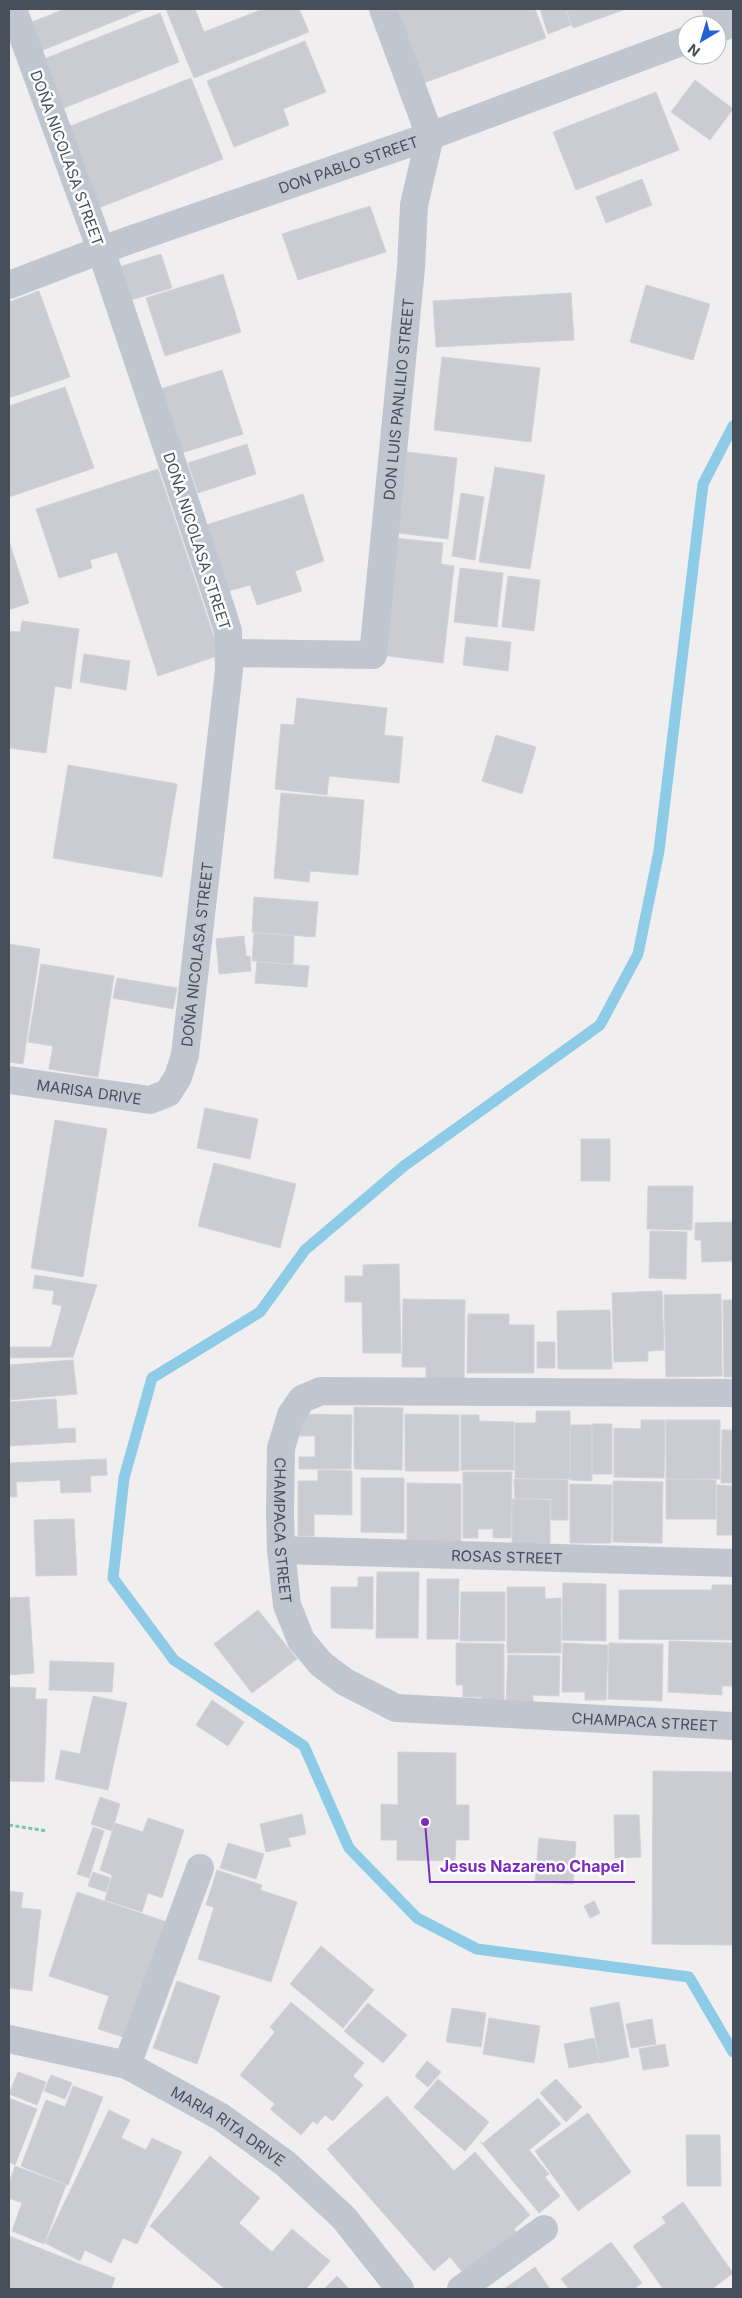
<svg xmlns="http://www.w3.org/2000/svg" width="742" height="2298" font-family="Inter,sans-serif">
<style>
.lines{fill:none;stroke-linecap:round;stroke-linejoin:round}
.stream{stroke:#8ecbe6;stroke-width:11}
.building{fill:#cbccd2;stroke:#d2d3d9}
.path{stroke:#79c7a8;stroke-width:3;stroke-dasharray:4 2.5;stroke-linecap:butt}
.minor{stroke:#bfc6cf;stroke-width:28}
.labels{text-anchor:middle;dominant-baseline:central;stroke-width:5;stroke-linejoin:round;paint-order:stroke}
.street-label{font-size:15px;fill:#474f5a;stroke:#fff}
.leader{fill:none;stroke:#7b2cbf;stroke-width:2}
.callout-dot{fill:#7b2cbf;stroke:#fff;stroke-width:2}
.callout-label{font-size:16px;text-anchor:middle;font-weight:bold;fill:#7b2cbf;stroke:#fff;stroke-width:5;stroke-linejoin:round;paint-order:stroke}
</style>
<rect width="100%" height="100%" fill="#f0eeee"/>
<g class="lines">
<!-- stream -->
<path class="stream" d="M733 426 703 484 659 851 638 954 600 1025 404 1166 305 1250 260 1312 152 1378 124 1478 113 1578 174 1660 304 1746 349 1848 417 1918 477 1949 689 1977 733 2052"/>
</g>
<!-- building -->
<path class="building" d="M65 9H145L38 52 27 24Z
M166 9H195L204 32 263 9H299L309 32 194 78Z
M393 9H535L546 38 421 84Z
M540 9H565L571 25 548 34Z
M566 9H626L573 28Z
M160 13 179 62 59 110 39 61Z
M305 41 326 92 283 109 289 125 234 147 207 81Z
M191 78 223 159 96 209 63 129Z
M695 80 733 109 710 140 671 112Z
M656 92 679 150 576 190 553 132Z
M642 179 652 205 606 223 596 197Z
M370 206 386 252 298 280 282 234Z
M161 254 172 288 120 303 109 270Z
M223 274 241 332 165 356 146 298Z
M646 285 710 304 693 360 630 342Z
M39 291 70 377 9 398V302Z
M571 293 574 340 436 347 433 301Z
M442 357 540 368 531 442 434 430Z
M222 370 243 434 178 454 157 390Z
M65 387 94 468 9 497V406Z
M247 444 256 474 198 493 188 463Z
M407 452 457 458 448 539 398 533Z
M495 467 545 475 530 569 479 562Z
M158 469 220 655 158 676 117 552 90 560 92 568 59 578 36 509Z
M461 493 484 497 475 560 452 556Z
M303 494 324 561 295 571 302 591 257 605 250 585 225 592 203 526Z
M394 538 443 543 441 564 454 566 443 663 381 655Z
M9 541 29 603 9 610Z
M460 568 503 573 497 627 454 622Z
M508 576 540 580 534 631 502 627Z
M22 621 79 629 71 689 55 686 46 753 9 748V631L20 632Z
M466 637 511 642 508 671 463 665Z
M84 654 130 661 126 690 80 682Z
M297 698 387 708 384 735 403 737 399 783 329 776 327 795 275 789 281 724 294 725Z
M496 735 536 747 522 794 482 781Z
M68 765 177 784 162 877 53 858Z
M281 793 364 800 358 875 310 871 309 882 274 878Z
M254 897 318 902 315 937 252 932Z
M254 933 294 936 293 964 252 961Z
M244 936 246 956H250L251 971 219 974 216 939Z
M9 944 40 949 23 1064 9 1062Z
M257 962 309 966 307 987 255 983Z
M41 964 114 976 98 1077 49 1069 53 1046 28 1042Z
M117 978 177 988 173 1009 113 998Z
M205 1108 258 1119 250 1159 197 1148Z
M55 1120 107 1129 83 1277 31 1268Z
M581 1139H610V1181H581Z
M214 1163 296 1184 280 1248 198 1226Z
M648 1186H693L692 1230 647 1229Z
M733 1222V1261L702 1262 701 1240H695V1223Z
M650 1231 687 1232 686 1279 649 1278Z
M399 1264 401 1353H363L362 1302H345V1276H363V1265Z
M35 1275 97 1285 73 1357 9 1358V1347H51L62 1306 52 1304 54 1291 33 1288Z
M662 1291 664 1350 648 1351V1361L614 1362 612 1293Z
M721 1294 722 1376 666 1377 664 1295Z
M403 1299 465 1300 464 1386 426 1385V1367H402Z
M723 1300H733V1377H724Z
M610 1310 612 1369H558L557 1311Z
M468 1314H509V1325H534V1373H467Z
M537 1342H555V1368H537Z
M73 1360 77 1394 9 1400V1365Z
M56 1399 58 1429 75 1428 76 1442 9 1446V1402Z
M354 1407 403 1408 402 1470 354 1469Z
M536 1411H570V1479L515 1478V1423H536Z
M299 1414 352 1415 351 1469H299V1457H315V1436H299Z
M405 1414 459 1415V1471H405Z
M461 1415H479V1421L514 1422V1470H461Z
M641 1420H665L664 1478 614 1477V1428L641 1429Z
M666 1420H720V1479H666Z
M592 1424H612V1474H592Z
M570 1425H592V1481L570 1480Z
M722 1430H733V1483H721Z
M106 1459 107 1475 90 1476 91 1492 61 1493 60 1480 16 1482 17 1497H9V1463Z
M318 1470 352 1471V1515L314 1514V1536H298V1481H318Z
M463 1472H512L511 1538H493V1529H478V1538H463Z
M361 1478H404V1533L361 1532Z
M514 1479 568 1480V1520H551V1499H515Z
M666 1479 716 1480V1519H666Z
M613 1481 663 1482 662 1543 613 1542Z
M407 1483 461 1484V1544H407Z
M570 1484 612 1485 611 1543H570Z
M717 1485 733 1486V1535H717Z
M512 1499 550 1500V1544H512Z
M74 1519 77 1575 36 1576 34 1520Z
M377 1572H419L418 1638H376Z
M358 1577H373V1629L331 1628V1587H358Z
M427 1579H459L458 1639H427Z
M563 1583 606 1584V1641L562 1640Z
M712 1585H733V1640L619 1639V1590H712Z
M507 1587H545V1599L561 1598V1653H507Z
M461 1592H505V1641H460Z
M29 1597 34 1673 9 1675V1598Z
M258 1610 297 1659 252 1693 214 1644Z
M669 1641 733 1643V1686H722V1695L668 1692Z
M456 1643 504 1644V1702H482V1697H463V1685H456Z
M563 1643 608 1645 606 1700H585V1692H562Z
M609 1643 663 1644 662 1701 608 1699Z
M508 1655 560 1656 559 1696 533 1695V1706L506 1705Z
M50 1661 114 1663 112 1692 49 1690Z
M9 1687 36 1688 35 1699H47L44 1782 9 1781Z
M93 1696 127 1703 108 1790 55 1779 61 1750 80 1754Z
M212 1700 244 1722 228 1746 196 1725Z
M398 1752 456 1753V1805H469V1840H456L455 1861 397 1860V1840H381V1804L398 1805Z
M653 1771 733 1772V1945L652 1944Z
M100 1797 120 1804 112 1831 91 1824Z
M302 1814 306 1834 288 1838 291 1846 266 1852 260 1824Z
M614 1815H639L641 1857 615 1858Z
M148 1818 184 1830 162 1898 148 1893 142 1912 105 1900 112 1875 100 1870 115 1823 143 1832Z
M93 1827 104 1831 89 1878 77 1874Z
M539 1838 576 1842 573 1884 535 1881Z
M228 1843 264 1854 256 1879 220 1868Z
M217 1870 262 1885 260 1890 297 1902 271 1982 198 1959 214 1907 206 1905Z
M93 1872 110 1878 106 1892 88 1886Z
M9 1891 23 1893 21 1908 41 1910 32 1991 9 1988Z
M77 1892 170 1923 132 2040 98 2029 109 1996 49 1976Z
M594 1901 600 1913 590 1918 584 1906Z
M321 1946 374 1990 343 2028 290 1984Z
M177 1981 220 1996 197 2064 153 2048Z
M291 2002 364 2063 353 2076 363 2085 333 2121 325 2115 317 2124 313 2121 301 2135 270 2109 275 2104 240 2075 275 2032 270 2027Z
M619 2002 629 2057 600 2063 590 2008Z
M368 2003 407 2035 383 2063 344 2031Z
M452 2008 486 2013 481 2047 446 2042Z
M489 2018 540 2026 534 2063 483 2054Z
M652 2019 656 2044 631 2048 626 2024Z
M594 2038 600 2062 569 2068 564 2044Z
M665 2044 669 2066 643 2070 639 2049Z
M427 2061 441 2072 428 2087 415 2076Z
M18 2072 46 2082 37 2105 9 2094Z
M51 2075 72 2083 65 2099 44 2091Z
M438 2079 489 2122 465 2151 414 2107Z
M556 2079 582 2107 566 2122 540 2093Z
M73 2086 103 2097 68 2185 21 2166 46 2100 65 2107Z
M387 2096 454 2171 475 2152 530 2215 514 2229 518 2235 468 2279 450 2257 434 2271 327 2149Z
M9 2098 37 2109 15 2165 9 2162Z
M538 2098 561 2124 529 2150 549 2174 545 2177 560 2196 539 2213 480 2141 482 2144Z
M109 2110 130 2120 121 2138 146 2150 152 2138 182 2152 137 2244 123 2238 111 2263 85 2250 80 2261 45 2243Z
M588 2113 631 2172 578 2211 535 2151Z
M686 2135H720L721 2186H687Z
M210 2156 260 2198 239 2223 272 2252 292 2229 330 2261 306 2289H225L150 2226Z
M15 2166 66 2185 44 2244 12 2231 22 2203 9 2198V2183Z
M683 2202 733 2273 712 2289H663L633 2246 666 2223 662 2217Z
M9 2236 115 2278 111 2289H9Z
M611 2242 642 2283 634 2289H569L561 2279Z
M535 2267 550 2289H504Z
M337 2276 349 2289H324Z"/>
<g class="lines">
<!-- path -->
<path class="path" d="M9 1825 47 1831"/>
<!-- minor -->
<g class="minor">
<path d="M716 9 723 27"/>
<path id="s1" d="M9 285 101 250 430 136 687 40"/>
<path id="s2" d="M229 653 373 655 411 268 414 205 430 136 383 9"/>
<path id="s3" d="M9 1080 150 1100 168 1093 178 1077 185 1055 229 670 228 631 223 615 101 250 13 9"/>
<path id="s4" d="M733 1393 321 1391 302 1399 291 1415 281 1448 280 1513 281 1550 287 1605 301 1640 321 1664 345 1682 396 1708 733 1726"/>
<path id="s5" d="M281 1550 733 1563"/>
<path id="s6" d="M9 2039 127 2065 221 2117 286 2164 344 2218 400 2289"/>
<path d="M127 2065 200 1868"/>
<path d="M461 2289 544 2229"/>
</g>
</g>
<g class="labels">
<!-- street labels -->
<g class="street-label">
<text transform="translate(67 158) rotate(70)">DOÑA NICOLASA STREET</text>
<text stroke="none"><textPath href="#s1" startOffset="360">DON PABLO STREET</textPath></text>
<text stroke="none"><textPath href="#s2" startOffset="401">DON LUIS PANLILIO STREET</textPath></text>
<text transform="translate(197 541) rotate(72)">DOÑA NICOLASA STREET</text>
<text stroke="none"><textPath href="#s3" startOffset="305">DOÑA NICOLASA STREET</textPath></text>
<text stroke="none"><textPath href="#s3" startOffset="81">MARISA DRIVE</textPath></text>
<text stroke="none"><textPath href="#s4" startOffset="569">CHAMPACA STREET</textPath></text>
<text stroke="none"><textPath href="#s5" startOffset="226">ROSAS STREET</textPath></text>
<text stroke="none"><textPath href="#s4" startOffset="1049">CHAMPACA STREET</textPath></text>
<text stroke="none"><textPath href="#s6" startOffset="239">MARIA RITA DRIVE</textPath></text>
</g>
</g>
<!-- callouts -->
<path class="leader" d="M425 1822L430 1882H635"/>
<circle class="callout-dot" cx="425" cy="1822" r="5"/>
<g class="callout-label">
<text x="532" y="1872">Jesus Nazareno Chapel</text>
</g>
<!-- border -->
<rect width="742" height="2298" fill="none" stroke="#474f5a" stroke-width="20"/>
<!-- north arrow -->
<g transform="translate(702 40) rotate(218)"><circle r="24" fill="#ffffff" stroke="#b5b9bd"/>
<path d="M0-4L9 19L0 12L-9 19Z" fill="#245fd3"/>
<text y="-8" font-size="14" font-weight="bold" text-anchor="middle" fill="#474f5a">N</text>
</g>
</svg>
